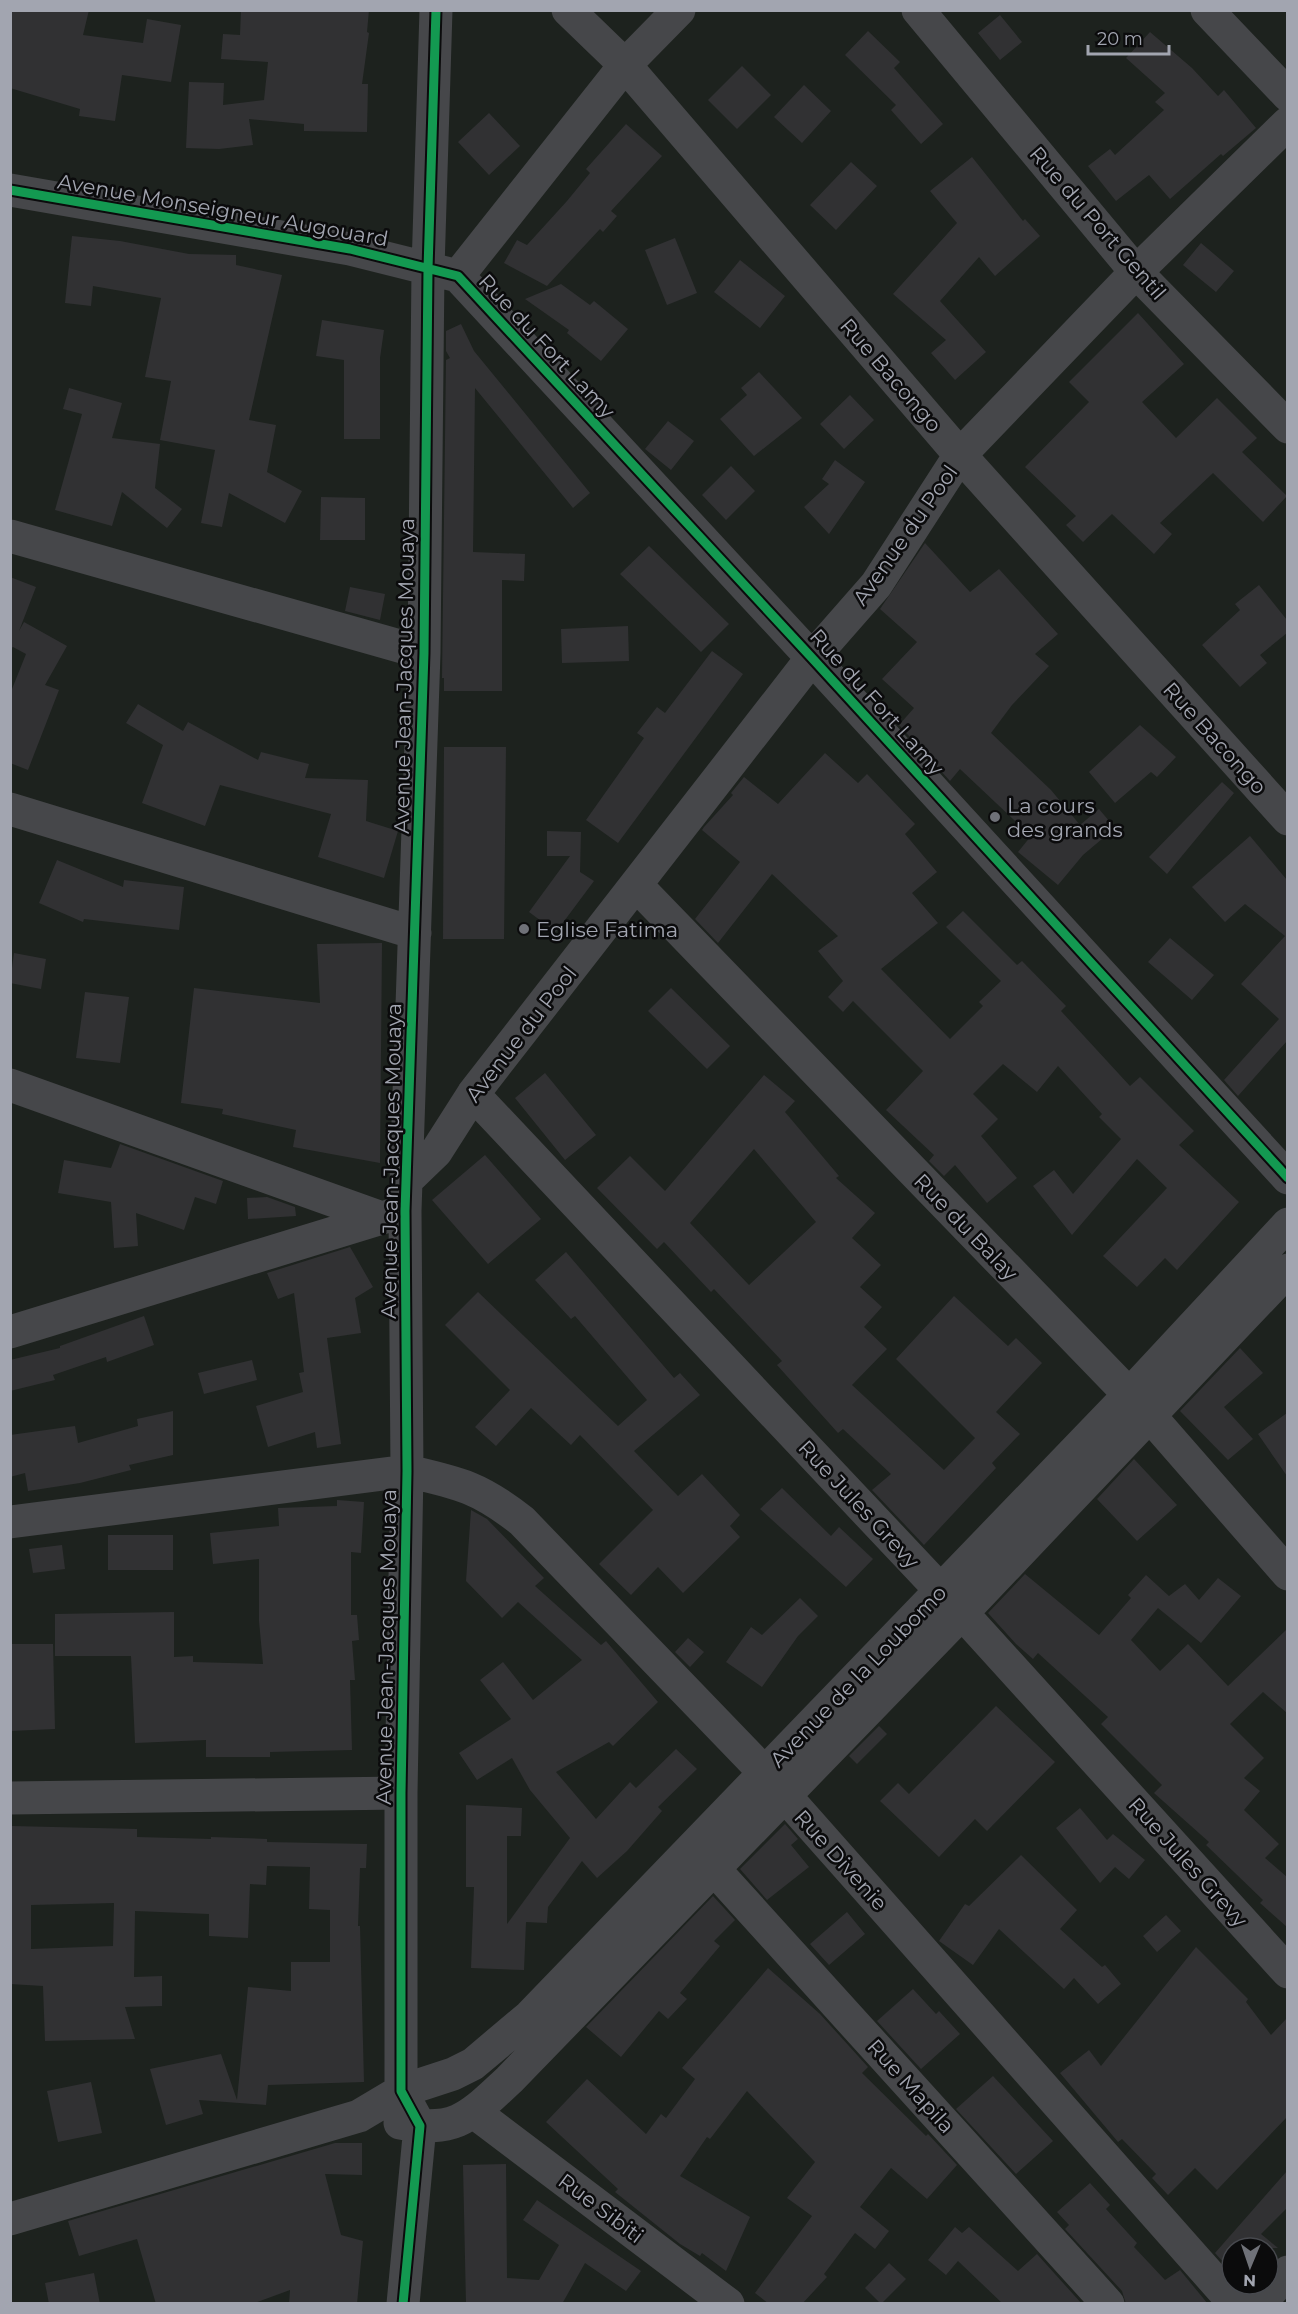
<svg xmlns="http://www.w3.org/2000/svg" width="1298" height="2314" font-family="Montserrat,sans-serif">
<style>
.green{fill:#1d221e;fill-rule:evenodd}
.building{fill:#313133;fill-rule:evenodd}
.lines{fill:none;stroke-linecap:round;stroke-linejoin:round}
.minor{stroke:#46474a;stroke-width:33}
.cycleway-casing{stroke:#0b0b0c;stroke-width:13}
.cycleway{stroke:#139951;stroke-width:9}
.poi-dot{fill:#6f7178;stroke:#0b0b0c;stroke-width:2}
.labels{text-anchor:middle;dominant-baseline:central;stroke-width:5;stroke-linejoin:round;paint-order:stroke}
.street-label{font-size:21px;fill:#a2a5b0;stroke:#0b0b0c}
.poi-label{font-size:21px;fill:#a2a5b0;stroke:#0b0b0c;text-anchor:start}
</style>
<rect width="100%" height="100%" fill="#101011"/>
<!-- green -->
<path class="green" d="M11 11H1287V2303L11 2304ZM1232 2248H1268V2284H1232Z"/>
<!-- building -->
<path class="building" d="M10 10H89L83 35 143 43 147 19 181 25 171 82 122 75 115 121 79 116 80 109 10 88Z
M241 10H369L367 32 369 33 362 84H368L367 132 304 131V124L249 119 253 145 219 149 186 148 189 82 224 83 223 105 264 100 268 62 221 59 223 34 240 35Z
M1000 15 1022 42 1000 60 978 33Z
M868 31 900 62 894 68 943 124 921 144 891 110 896 105 845 55Z
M1150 32 1192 68 1218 96 1224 90 1256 128 1223 156 1221 154 1170 199 1149 175 1116 201 1088 166 1110 149 1115 155 1164 110 1155 102 1165 93 1126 58Z
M742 66 771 95 737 129 708 100Z
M804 85 831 111 802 143 774 117Z
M489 113 520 146 489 175 458 142Z
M626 124 662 156 611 211 617 216 603 232 600 229 547 286 504 263 517 240 527 245 567 201 590 173 586 169Z
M972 157 1023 221 1025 219 1040 236 995 276 979 257 940 301 986 352 955 380 931 353 946 340 893 294 957 223 930 191Z
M851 162 877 186 836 230 810 205Z
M72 236 120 241 189 254 236 255V265L282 275 249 420 276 425 267 472 302 491 285 523 229 493 222 527 201 523 215 450 160 440 171 381 145 377 161 298 93 286 91 306 65 303Z
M675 238 697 293 667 305 645 250Z
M1201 243 1234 271 1216 292 1183 265Z
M740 260 785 296 760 328 714 292Z
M561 284 590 305 594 301 628 329 601 361 567 333 569 330 525 299Z
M1138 313 1184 364 1142 402 1176 438 1217 398 1257 438 1242 452 1287 496 1263 522 1213 473 1160 523 1172 534 1154 554 1112 514 1083 542 1066 525 1076 516 1025 467 1089 402 1069 382Z
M322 320 384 330 380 358V439H344V360L316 356Z
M461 324 474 351 590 493 573 508 475 388 473 552 525 554 524 581 502 580V691H444V678H442L446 360 450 358 446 351V331Z
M759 372 802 418 754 456 720 419 747 395 741 388Z
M69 388 122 403 112 438 160 444 155 488 182 509 167 528 122 492 112 526 55 510 82 414 63 409Z
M850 395 874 420 844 449 820 424Z
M668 421 694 441 671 470 645 449Z
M835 460 865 482 829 534 804 507 829 484 822 479Z
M731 466 755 491 726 520 702 495Z
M321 497 365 498V540H320Z
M925 543 970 592 999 569 1058 634 1035 654 1049 666 1012 705 991 733 1051 790 1080 825 1099 809 1115 828 1083 855 1058 885 1018 852 1031 836 960 769 950 781 899 725 914 708 882 679 917 642 880 609Z
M649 546 729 624 701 652 620 574Z
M10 577 36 587 19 631 24 622 67 646 45 685 59 690 28 770 10 763V694L26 654 13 647 10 649Z
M1259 585 1287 620V633L1260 655 1267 663 1240 687 1202 645 1240 610 1235 604Z
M350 587 385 594 380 620 345 611Z
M628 626 629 661 562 663 561 629Z
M712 651 743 674 618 843 586 820 644 738 637 733 657 707 665 713Z
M138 704 183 731 188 722 258 760 261 752 309 764 305 778 368 780 366 821 398 831 384 878 318 857 331 814 220 785 205 826 142 803 163 745 126 723Z
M1140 725 1176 757 1157 777 1151 772 1115 803 1089 772Z
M444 747H506L504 939H443Z
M825 753 858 783 867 774 915 824 905 834 937 872 912 893 938 923 881 969 950 1039 983 1006 979 1002 1001 981 946 927 963 911 1017 965 1022 961 1066 1006 1061 1011 1130 1086 1140 1077 1194 1131 1179 1145 1239 1202 1177 1270 1165 1258 1137 1287 1103 1256 1167 1188 1137 1159 1072 1235 1033 1186 1054 1170 1073 1194 1121 1139 1099 1117 1102 1114 1058 1066 1037 1092 1003 1064 973 1094 998 1119 981 1136 1017 1178 987 1203 955 1165 944 1176 929 1161 934 1155 886 1110 923 1071 853 1001 843 1012 828 997 843 981 818 951 838 936 772 874 718 943 695 919 740 862 702 830 704 827 733 795 731 793 744 777 778 804Z
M1222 782 1234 793 1167 874 1149 857Z
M547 831 581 832 580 872 594 881 556 932 529 912 570 856H547Z
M1250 836 1287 880V1041L1238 1096 1224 1080 1279 1019 1241 984 1285 936 1245 904 1225 922 1192 887Z
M57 860 123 887 124 880 184 887 179 930 84 919 83 922 39 903Z
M1170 938 1214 975 1192 1000 1148 962Z
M382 943 380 1163 293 1147 296 1130 222 1114 223 1109 181 1103 194 988 320 1003 317 944Z
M14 953 46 959 41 989 10 983Z
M671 988 730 1046 707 1069 648 1011Z
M85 992 129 997 120 1063 76 1058Z
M545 1073 596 1135 565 1160 515 1098Z
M764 1075 795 1101 785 1112 839 1176 836 1178 875 1213 852 1238 881 1265 860 1287 882 1307 864 1327 887 1349 852 1385 944 1470 975 1438 896 1359 954 1296 1008 1346 1016 1338 1042 1363 996 1412 1020 1434 992 1463 996 1468 924 1545 872 1490 891 1474 843 1429 838 1433 777 1365 782 1361 714 1289 711 1292 664 1242 657 1249 597 1188 630 1156 665 1191ZM754 1149 816 1222 749 1285 690 1223Z
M120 1144 223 1181 216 1204 195 1197 184 1230 136 1213 138 1246 114 1248 111 1202 58 1193 64 1160 111 1168Z
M485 1155 541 1219 488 1264 432 1200Z
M267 1197 295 1207 296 1216 248 1219 247 1198Z
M350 1247 373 1287 355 1298 361 1333 327 1338 341 1444 317 1448 315 1432 268 1447 256 1406 303 1392 299 1373 304 1372 294 1293 278 1299 267 1273Z
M566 1252 674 1378 680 1373 700 1395 634 1451 678 1496 702 1474 740 1515 730 1526 740 1537 683 1593 658 1567 631 1595 599 1564 653 1510 580 1435 571 1445 531 1408 496 1446 475 1427 510 1390 445 1325 478 1292 618 1426 647 1400 575 1316 571 1319 535 1280Z
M144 1316 154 1345 107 1362 106 1357 53 1375 55 1380 10 1391V1360L60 1348V1346Z
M1240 1348 1263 1373 1224 1407 1253 1439 1228 1460 1180 1411Z
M252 1360 257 1380 204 1394 198 1373Z
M173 1411V1455L129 1465 131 1470 80 1483 28 1491 25 1473 10 1477V1435L75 1426 78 1443 138 1426 137 1419Z
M1287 1413V1476L1258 1434Z
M1134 1459 1177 1505 1137 1541 1097 1499Z
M782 1488 831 1536 839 1527 873 1559 846 1587 760 1509Z
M337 1500 364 1502 361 1553 351 1552V1615H357L359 1640 352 1641 355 1680H350L352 1750 270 1752V1757H206V1740L135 1743 131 1656H55V1614L174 1612V1657L193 1656V1662L263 1664 259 1621V1559L213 1564 210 1533 279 1526 278 1508 337 1506Z
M471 1510 487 1519 544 1578 535 1586 601 1645 606 1641 658 1702 613 1746 609 1742 556 1772 596 1819 630 1782 636 1788 676 1749 697 1769 658 1807 662 1811 627 1851 597 1878 582 1861 548 1907 547 1923 526 1922 524 1970 471 1968 474 1887H466V1805L522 1808 521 1836H507V1924L570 1838 530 1790 512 1758 477 1780 459 1753 511 1719 480 1680 503 1662 533 1700 582 1660 518 1602 502 1618 466 1581Z
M108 1535H173V1570H108Z
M62 1545 65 1569 33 1573 29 1549Z
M1025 1574 1099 1635 1131 1598 1128 1595 1146 1575 1169 1596 1185 1584 1199 1600 1218 1578 1241 1596 1201 1643 1158 1608 1131 1640 1160 1671 1188 1644 1228 1686 1287 1629V1713L1263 1692 1230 1724 1264 1758 1244 1778 1260 1791 1244 1810 1279 1844 1265 1858 1287 1877V1927L1260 1903 1263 1900 1206 1845 1209 1842 1154 1793 1162 1785 1101 1724 1108 1717 1038 1653 1033 1659 1016 1644 988 1613Z
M800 1598 818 1616 798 1636 762 1687 726 1662 751 1627 762 1635Z
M688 1638 704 1652 690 1667 675 1652Z
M10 1644H53L55 1729 10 1731Z
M996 1706 1055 1762 987 1831 975 1819 939 1857 880 1801 898 1783 909 1794Z
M879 1726 887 1734 857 1764 849 1756Z
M1080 1808 1107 1840 1113 1834 1145 1860 1129 1879 1115 1867 1100 1883 1056 1828Z
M785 1824 798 1839 791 1845 809 1867 767 1900 740 1869Z
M12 1826 137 1829V1837L211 1839V1837L267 1839V1842L367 1844 366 1868H360L358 1926H360L364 2082 268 2085 266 2105 199 2100 203 2114 166 2125 150 2069 221 2054 237 2100 248 1987 291 1991V1962H330V1910L309 1909 310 1867 267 1866 266 1885 250 1884 248 1938 209 1936V1914L135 1911 134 1977 162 1976V2006L125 2007 135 2039 45 2041 43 1986 10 1984ZM114 1903 113 1946 31 1949V1905Z
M1021 1855 1077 1910 1060 1929 1102 1967 1105 1965 1121 1984 1098 2004 1074 1978 1064 1989 999 1929 973 1965 939 1941 965 1904 969 1906Z
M713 1896 735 1920 714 1941 720 1946 680 1993 687 1999 668 2019 659 2011 621 2057 586 2027Z
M847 1912 865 1934 829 1965 810 1944Z
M1166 1915 1181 1931 1157 1952 1143 1936Z
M1196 1947 1248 1999 1246 2002 1271 2035 1287 2018V2117L1217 2190 1195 2168 1168 2195 1152 2178 1156 2174 1122 2139 1118 2142 1060 2073 1089 2050 1101 2066Z
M768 1968 820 2014 868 2067 862 2073 926 2136 928 2134 957 2165 927 2199 891 2168 860 2207 889 2231 875 2249 855 2233 824 2274 827 2277 802 2304H769L755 2293 812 2216 787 2198 815 2162 747 2091 710 2139 707 2137 680 2176 750 2217 726 2271 702 2253 700 2256 680 2244 615 2192 618 2189 546 2122 587 2079 646 2134 661 2114 666 2118 695 2079 682 2068Z
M913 1989 936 2014 939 2011 960 2034 921 2069 877 2021Z
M993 2076 1053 2141 1016 2174 956 2109Z
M91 2082 102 2133 58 2142 47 2091Z
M335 2143H362V2175L325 2174 341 2235 363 2241 357 2304H289L290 2290 252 2304H156L137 2239 79 2256 68 2221Z
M506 2164 507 2278 539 2280 559 2245 523 2220 537 2200 641 2271 626 2291 585 2263 562 2304H466L463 2165Z
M1287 2171V2208L1261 2234 1278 2248H1232V2272L1215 2253Z
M1090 2183 1110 2205 1106 2209 1137 2243 1134 2247 1165 2280 1180 2270 1208 2304H1126L1122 2291 1065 2229 1069 2225 1057 2212Z
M955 2227 962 2233 969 2227 1018 2271 1037 2254 1082 2304H1003L958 2261 946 2275 928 2260Z
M889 2263 906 2279 881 2304 865 2288Z
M94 2273 100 2304H49L45 2283Z"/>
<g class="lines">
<!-- minor -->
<path class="minor" d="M568 10 625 65 960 455 1288 819
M918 10 1136 272 1288 427
M1207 10 1288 95
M10 190 350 249 458 276 812 658 1288 1178
M458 276 625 65 679 10
M10 536 424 653
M10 809 415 933
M637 886 1150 1416 1288 1574
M10 1085 382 1218 405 1211
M473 1094 962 1613 1288 1972
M407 1180 436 1152 473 1094 812 658 876 585 960 455 1136 272 1288 123
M10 1332 382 1218
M10 1522 407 1471C459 1483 479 1487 522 1521L764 1772 1235 2304
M10 1798 401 1793
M714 1869 1108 2304
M474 2112 728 2304
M400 2123C457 2133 469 2117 509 2080L962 1613 1288 1270
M10 2219 359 2116 401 2091 453 2074 473 2064 530 2016 1129 1395 1288 1224
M403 2304 420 2126 401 2091V1793L407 1471 405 1211 424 653 428 269 436 10
M1259 2304 1288 2272"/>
<defs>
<path id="cycleway" d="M10 190 350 249 458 276 812 658 1288 1178
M403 2304 420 2126 401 2091V1793L407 1471 405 1211 424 653 428 269 436 10"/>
</defs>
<!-- cycleway casing -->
<use href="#cycleway" class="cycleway-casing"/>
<!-- cycleway -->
<use href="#cycleway" class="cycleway"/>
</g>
<!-- markers -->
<g class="poi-dot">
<circle cx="995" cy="817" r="6"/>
<circle cx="524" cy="929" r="6"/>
</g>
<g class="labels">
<!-- street labels -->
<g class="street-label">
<text transform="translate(223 210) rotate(10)">Avenue Monseigneur Augouard</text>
<text transform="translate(1098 223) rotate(49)">Rue du Port Gentil</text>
<text transform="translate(547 346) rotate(47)">Rue du Fort Lamy</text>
<text transform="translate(891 375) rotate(49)">Rue Bacongo</text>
<text transform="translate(905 535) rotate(-55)">Avenue du Pool</text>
<text transform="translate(404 676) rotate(-89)">Avenue Jean-Jacques Mouaya</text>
<text transform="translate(877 702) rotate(48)">Rue du Fort Lamy</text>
<text transform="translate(1215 738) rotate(48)">Rue Bacongo</text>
<text transform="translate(521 1034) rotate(-52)">Avenue du Pool</text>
<text transform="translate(391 1161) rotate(-89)">Avenue Jean-Jacques Mouaya</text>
<text transform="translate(966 1227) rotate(46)">Rue du Balay</text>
<text transform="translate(859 1504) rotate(47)">Rue Jules Grevy</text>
<text transform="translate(386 1647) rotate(-89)">Avenue Jean-Jacques Mouaya</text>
<text transform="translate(858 1676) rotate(-46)">Avenue de la Loubomo</text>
<text transform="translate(841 1860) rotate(48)">Rue Divenie</text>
<text transform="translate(1188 1862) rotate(48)">Rue Jules Grevy</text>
<text transform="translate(911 2086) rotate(48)">Rue Mapila</text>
<text transform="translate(601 2208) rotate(37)">Rue Sibiti</text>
</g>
<!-- poi labels -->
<g class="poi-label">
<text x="1007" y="805">La cours<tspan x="1007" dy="24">des grands</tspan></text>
<text x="536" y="929">Eglise Fatima</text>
</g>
</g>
<!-- border -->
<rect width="1298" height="2314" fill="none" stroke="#a2a5b0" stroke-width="24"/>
<!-- north arrow -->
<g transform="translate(1250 2266) rotate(182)"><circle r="28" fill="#0b0b0c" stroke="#47494e" stroke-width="1.5"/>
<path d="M0-4.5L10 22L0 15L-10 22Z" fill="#6f7178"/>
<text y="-9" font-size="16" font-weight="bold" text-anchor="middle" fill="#a2a5b0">N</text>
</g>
<!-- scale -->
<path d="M1088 45v9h81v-9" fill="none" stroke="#a2a5b0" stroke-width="3"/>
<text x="1097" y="45" font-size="18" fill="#a2a5b0" stroke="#0b0b0c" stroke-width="4.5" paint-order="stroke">20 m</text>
</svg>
